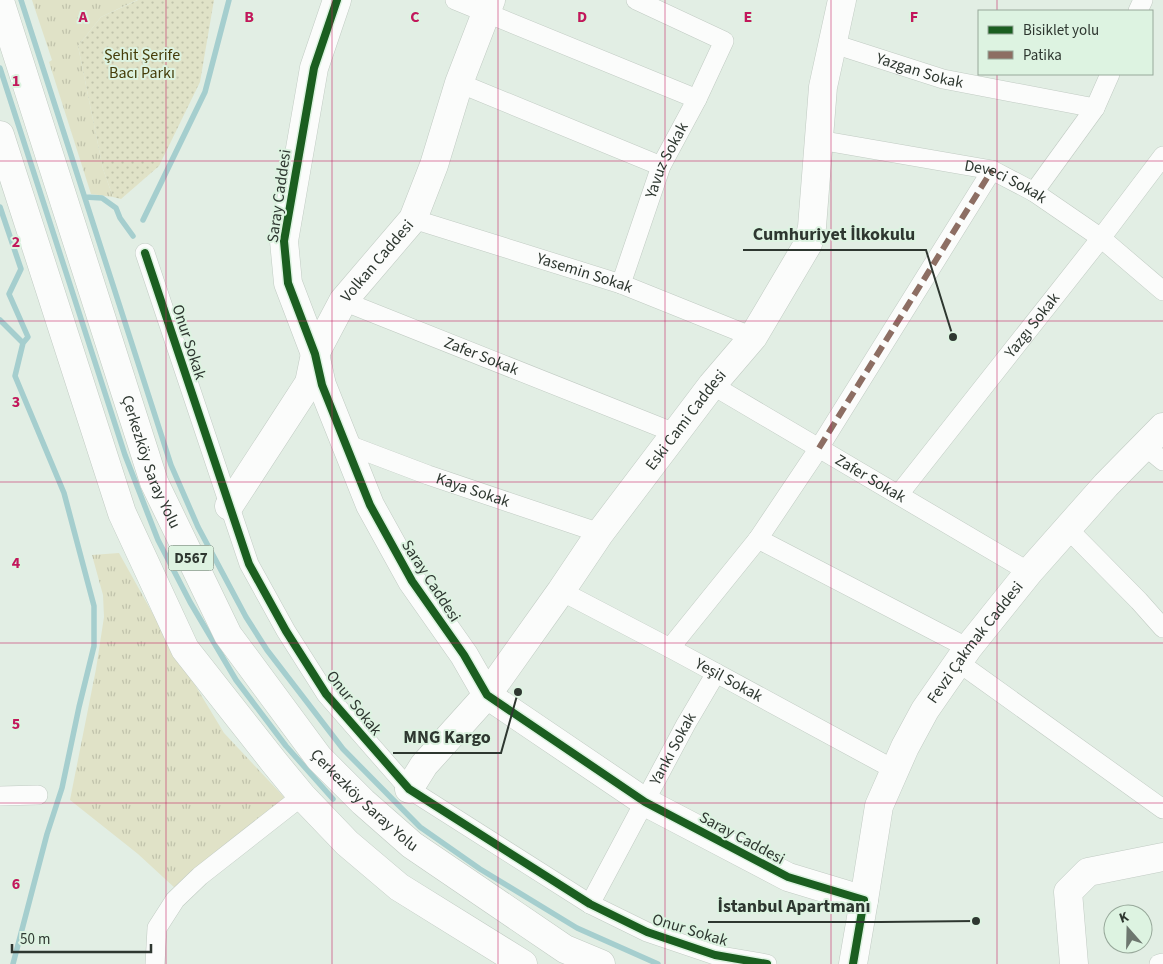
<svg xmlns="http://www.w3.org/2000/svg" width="1163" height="964" font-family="'Source Sans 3',sans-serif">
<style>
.grass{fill:url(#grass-tufts)}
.park{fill:url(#park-dots)}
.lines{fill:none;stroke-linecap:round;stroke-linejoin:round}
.stream{stroke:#a5cece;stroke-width:5.5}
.street-casing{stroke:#c1cbc3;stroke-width:20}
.secondary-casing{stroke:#c1cbc3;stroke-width:29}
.highway-casing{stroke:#c1cbc3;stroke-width:29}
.street{stroke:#fbfcfb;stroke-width:19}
.secondary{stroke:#fbfcfb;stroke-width:28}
.highway{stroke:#fbfcfb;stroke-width:28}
.quiet{stroke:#8d6e63;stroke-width:6;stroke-dasharray:12 6;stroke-linecap:butt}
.cycleway-casing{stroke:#ddf3e1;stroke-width:11}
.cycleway{stroke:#1b5e20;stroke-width:8}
.grid{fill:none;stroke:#c2185b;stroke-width:1;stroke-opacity:0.55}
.labels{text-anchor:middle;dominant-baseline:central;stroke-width:4;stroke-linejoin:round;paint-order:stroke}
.shield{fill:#ddf3e1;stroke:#626f65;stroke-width:1}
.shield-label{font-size:15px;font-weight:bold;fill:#2e3730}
.park-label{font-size:16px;fill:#453d09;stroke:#ddf3e1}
.street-label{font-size:16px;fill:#2e3730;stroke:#ddf3e1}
.grid-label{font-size:16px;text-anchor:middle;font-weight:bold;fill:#c2185b;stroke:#ddf3e1;stroke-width:4;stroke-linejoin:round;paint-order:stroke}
.leader{fill:none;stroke:#2e3730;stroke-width:2}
.callout-dot{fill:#2e3730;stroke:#ddf3e1;stroke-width:2}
.callout-label{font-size:18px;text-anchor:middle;font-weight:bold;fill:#2e3730;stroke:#ddf3e1;stroke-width:4;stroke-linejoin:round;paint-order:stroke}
</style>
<defs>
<pattern id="grass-tufts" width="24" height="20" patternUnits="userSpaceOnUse" patternTransform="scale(1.25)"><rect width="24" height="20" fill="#e0e2c7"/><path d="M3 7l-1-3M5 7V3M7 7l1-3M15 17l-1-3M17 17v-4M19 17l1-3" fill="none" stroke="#c0c2ab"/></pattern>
<pattern id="park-dots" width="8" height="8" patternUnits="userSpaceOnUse" patternTransform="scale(1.25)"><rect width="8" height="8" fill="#e0e2c7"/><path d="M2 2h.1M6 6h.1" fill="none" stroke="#c0c2ab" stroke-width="1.8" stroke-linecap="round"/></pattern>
</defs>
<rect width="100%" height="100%" fill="#e2eee4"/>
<!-- grass -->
<path class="grass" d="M32 0H137L101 17 78 46 103 169 113 197 91 194 49 62 52 60Z
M119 553 163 632 224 733 284 797 278 811 176 889 138 854 70 800 96 669 104 617 103 595 92 555Z"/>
<!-- park -->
<path class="park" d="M138 0H214L200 82 159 166 121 199 113 197 103 169 78 46 101 17Z"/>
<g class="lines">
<!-- stream -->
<path class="stream" d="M21 0 171 465 198 527 246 617 267 650 343 749 420 827 480 869 577 928 658 964
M0 68 125 455 158 540 190 602 236 680 286 746 333 799
M85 197 102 198 116 208 120 218 133 236
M0 207 21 269 9 294 28 337 23 343 15 376 64 493 94 606V646L79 707 62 788 47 834 13 964
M143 220 205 92 229 0
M0 320 23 343"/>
<defs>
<g id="street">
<path d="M455 0 697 99"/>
<path d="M1138 11 1143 0"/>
<path id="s1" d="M834 44 943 79 1095 108"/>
<path d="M459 83 661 166"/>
<path id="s2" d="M819 140 992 170 1034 192 1101 238 1163 291"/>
<path d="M1034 192 1095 108 1110 74"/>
<path id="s3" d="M413 219 621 284 753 337"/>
<path d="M145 253 249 564 286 631 326 694 409 789 590 904 647 932 715 955 767 964"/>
<path id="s4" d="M621 284 661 166 697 99 724 41 636 0"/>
<path id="s5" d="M343 301 675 433"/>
<path id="s6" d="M712 385 1029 572"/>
<path id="s7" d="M346 444 428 475 600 533"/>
<path d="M1145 446 1163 461"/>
<path id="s8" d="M899 494 1101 238 1163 156"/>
<path d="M1067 528 1139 601 1163 628"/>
<path d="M758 539 968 648"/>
<path id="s9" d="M561 591 670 648 895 770"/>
<path d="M670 648 758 539 819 448 992 170"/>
<path d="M958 662 1163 809"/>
<path d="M0 796 38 795"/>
<path id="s10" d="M590 904 686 724 716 673"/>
<path d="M155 964 157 928 175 900 200 876 302 796"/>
<path d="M1159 964 1163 963"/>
</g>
<g id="secondary">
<path d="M337 0 314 68 284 241 288 283 315 354 322 385 370 505 412 581 464 655 487 695 645 802 788 877 864 900 853 964"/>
<path id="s11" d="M229 506 309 383 315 354 343 301 413 219 434 165 459 83 491 0"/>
<path id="s12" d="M409 789 424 765 487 695 561 591 600 533 712 385 753 337 808 244 812 227 823 87 842 0"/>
<path id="s13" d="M864 900 879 806 905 747 925 710 968 648 1029 572 1106 485 1163 427"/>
<path d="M1074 964 1068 892 1088 872 1163 857"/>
</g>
<g id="highway">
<path id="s14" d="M0 1 154 482 228 635 319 758 363 802 412 845 565 949 601 964"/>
<path d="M0 135 122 513 185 649 274 762 302 796 347 843 399 887 523 964"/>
</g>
</defs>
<!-- street casing -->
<use href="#street" class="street-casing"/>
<!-- secondary casing -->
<use href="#secondary" class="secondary-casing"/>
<!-- highway casing -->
<use href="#highway" class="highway-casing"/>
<!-- street -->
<use href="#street" class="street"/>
<!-- secondary -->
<use href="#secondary" class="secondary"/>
<!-- highway -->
<use href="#highway" class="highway"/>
<!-- quiet -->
<path class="quiet" d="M819 448 992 170"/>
<defs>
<path id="cycleway" d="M337 0 314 68 284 241 288 283 315 354 322 385 370 505 412 581 464 655 487 695 645 802 788 877 864 900 853 964
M145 253 249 564 286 631 326 694 409 789 590 904 647 932 715 955 767 964"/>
</defs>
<!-- cycleway casing -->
<use href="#cycleway" class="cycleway-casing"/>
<!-- cycleway -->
<use href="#cycleway" class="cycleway"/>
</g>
<!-- grid -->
<path class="grid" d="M166 0V964M332 0V964M498 0V964M665 0V964M831 0V964M997 0V11M997 74V964M0 161H1163M0 321H1163M0 482H1163M0 643H1163M0 803H1163"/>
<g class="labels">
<!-- shield labels -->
<rect class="shield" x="168.5" y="545.5" width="45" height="25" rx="4"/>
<g class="shield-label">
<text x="191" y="558">D567</text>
</g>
<!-- park labels -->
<g class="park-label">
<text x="142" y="55">Şehit Şerife<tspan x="142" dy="18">Bacı Parkı</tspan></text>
</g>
<!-- street labels -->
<g class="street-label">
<text stroke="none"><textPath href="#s1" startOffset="90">Yazgan Sokak</textPath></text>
<text stroke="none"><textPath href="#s4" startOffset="132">Yavuz Sokak</textPath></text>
<text stroke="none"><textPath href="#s2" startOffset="192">Deveci Sokak</textPath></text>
<text transform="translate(279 196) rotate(-82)">Saray Caddesi</text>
<text stroke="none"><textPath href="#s11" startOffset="289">Volkan Caddesi</textPath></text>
<text stroke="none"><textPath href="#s3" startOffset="180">Yasemin Sokak</textPath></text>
<text stroke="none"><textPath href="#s8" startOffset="215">Yazgı Sokak</textPath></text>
<text transform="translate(189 342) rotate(72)">Onur Sokak</text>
<text stroke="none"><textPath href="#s5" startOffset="149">Zafer Sokak</textPath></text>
<text stroke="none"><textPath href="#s12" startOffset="462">Eski Cami Caddesi</textPath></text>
<text stroke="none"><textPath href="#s14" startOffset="485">Çerkezköy Saray Yolu</textPath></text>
<text stroke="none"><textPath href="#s6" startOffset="184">Zafer Sokak</textPath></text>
<text stroke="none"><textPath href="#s7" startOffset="135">Kaya Sokak</textPath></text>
<text transform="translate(431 581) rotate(57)">Saray Caddesi</text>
<text stroke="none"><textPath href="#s13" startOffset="286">Fevzi Çakmak Caddesi</textPath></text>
<text stroke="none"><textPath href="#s9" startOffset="190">Yeşil Sokak</textPath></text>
<text transform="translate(354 703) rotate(51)">Onur Sokak</text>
<text stroke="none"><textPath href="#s10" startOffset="176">Yankı Sokak</textPath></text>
<text stroke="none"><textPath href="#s14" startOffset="890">Çerkezköy Saray Yolu</textPath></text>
<text transform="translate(742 838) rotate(28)">Saray Caddesi</text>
<text transform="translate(690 930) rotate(17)">Onur Sokak</text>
</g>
</g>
<g class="grid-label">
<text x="83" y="22">A</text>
<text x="249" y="22">B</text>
<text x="415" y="22">C</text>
<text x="582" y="22">D</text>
<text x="748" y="22">E</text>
<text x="914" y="22">F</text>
<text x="16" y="86">1</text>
<text x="16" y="247">2</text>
<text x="16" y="407">3</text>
<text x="16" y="568">4</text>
<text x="16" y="729">5</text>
<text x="16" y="889">6</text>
</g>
<!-- callouts -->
<path class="leader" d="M953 337L926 250H743M518 692L501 753H393M976 921L881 922H708"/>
<g class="callout-dot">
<circle cx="953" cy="337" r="5"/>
<circle cx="518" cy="692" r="5"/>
<circle cx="976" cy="921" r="5"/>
</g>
<g class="callout-label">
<text x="834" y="240">Cumhuriyet İlkokulu</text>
<text x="447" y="743">MNG Kargo</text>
<text x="794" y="912">İstanbul Apartmanı</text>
</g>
<!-- legend -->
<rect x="978" y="10" width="175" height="65" fill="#ddf3e1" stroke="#97a89a"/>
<rect x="988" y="26" width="25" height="8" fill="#1b5e20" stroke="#97a89a"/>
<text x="1023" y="35" font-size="15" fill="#2e3730">Bisiklet yolu</text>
<rect x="988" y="51" width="25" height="8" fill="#8d6e63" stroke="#97a89a"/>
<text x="1023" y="60" font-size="15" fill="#2e3730">Patika</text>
<!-- north arrow -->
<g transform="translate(1128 929) rotate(340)"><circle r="24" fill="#ddf3e1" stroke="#97a89a"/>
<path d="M0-4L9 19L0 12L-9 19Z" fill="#6d776f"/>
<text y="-8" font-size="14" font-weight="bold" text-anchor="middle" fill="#2e3730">K</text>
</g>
<!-- scale -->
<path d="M12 944v8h139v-8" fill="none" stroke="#2e3730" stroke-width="2.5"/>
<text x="20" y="944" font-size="15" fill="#2e3730" stroke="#ddf3e1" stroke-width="4" paint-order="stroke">50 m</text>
</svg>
